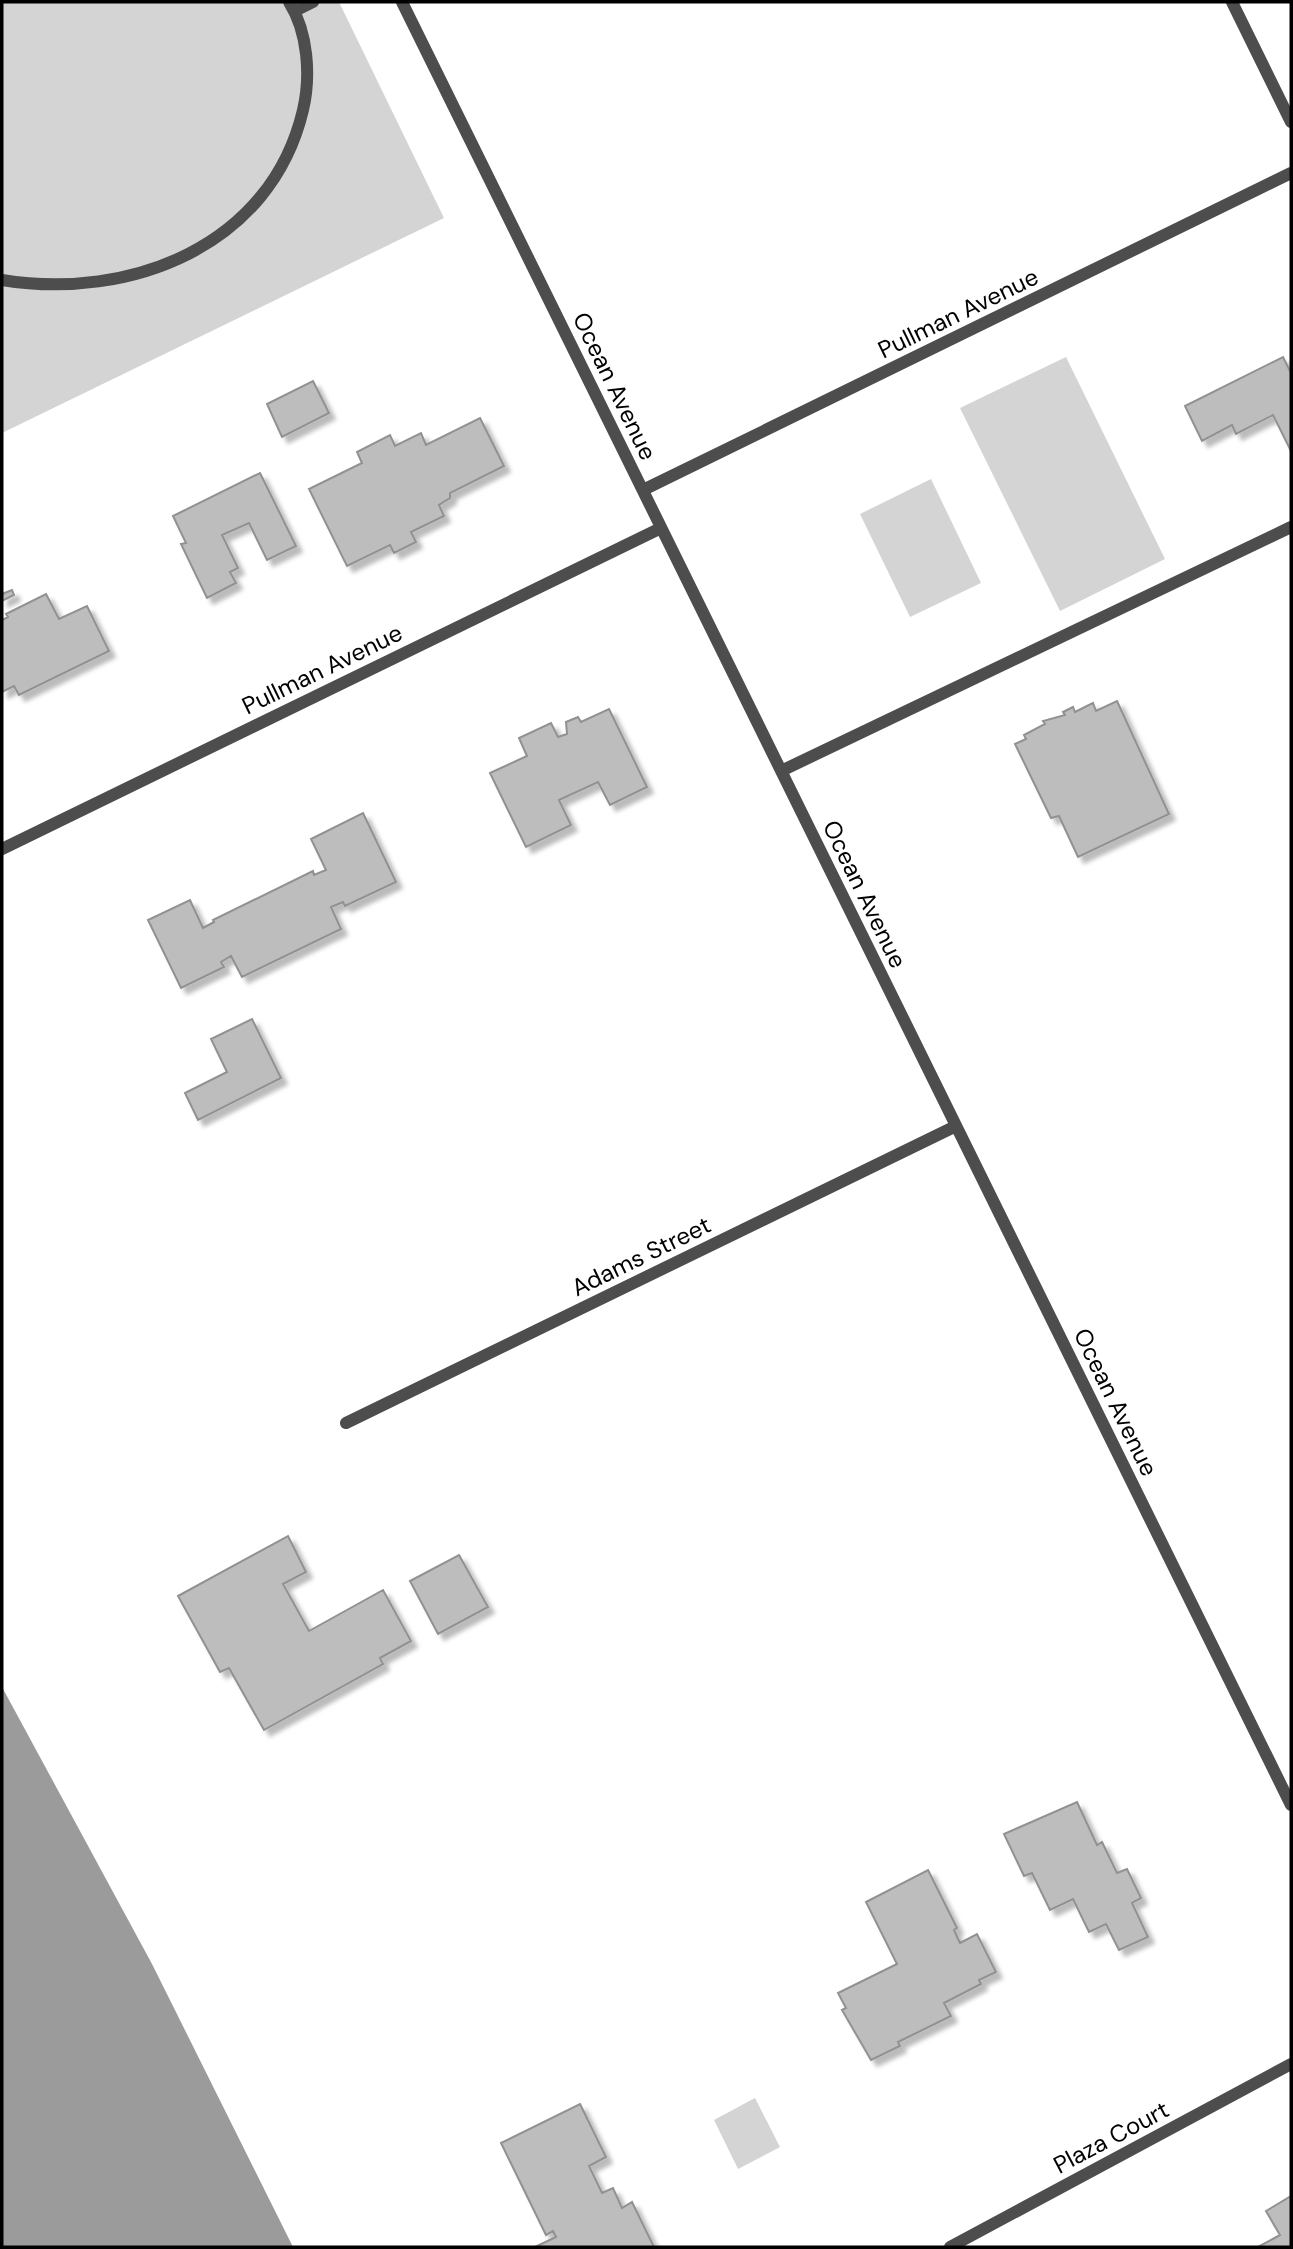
<svg xmlns="http://www.w3.org/2000/svg" width="1293" height="2249" font-family="'DM Sans',sans-serif">
<style>
.green{fill:#d4d4d4}
.water{fill:#9b9b9b}
.building{fill:#bdbdbd;stroke:#919191;stroke-width:2;filter:url(#shadow)}
.lines{fill:none;stroke-linecap:round;stroke-linejoin:round}
.minor{stroke:#4d4d4d;stroke-width:12}
.labels{text-anchor:middle;dominant-baseline:central;stroke-width:5;stroke-linejoin:round;paint-order:stroke}
.street-label{font-size:24px;fill:#000;stroke:#fff}
</style>
<defs>
<filter id="shadow"><feDropShadow dx="6" dy="6" stdDeviation="2" flood-color="#0004"/></filter>
</defs>
<rect width="100%" height="100%" fill="#fff"/>
<!-- green -->
<path class="green" d="M2 2H339L444 218 2 433Z
M1066 357 1165 559 1060 611 960 408Z
M931 479 981 583 910 617 860 514Z
M755 2098 780 2147 738 2169 714 2120Z"/>
<!-- water -->
<path class="water" d="M2 1687 152 1964 293 2247H2Z"/>
<!-- building -->
<path class="building" d="M1283 357 1291 373V451L1273 415 1236 434 1232 425 1202 441 1185 406Z
M313 381 329 413 282 437 267 404Z
M480 418 504 466 450 493V498L439 505 444 516 411 532 416 542 394 553 390 545 347 566 309 489 362 463 357 452 390 435 395 446 421 433 426 445Z
M260 473 296 546 267 560 249 523 222 535 238 568 230 572 236 583 207 598 181 544 186 543 173 516Z
M12 590 14 595 2 601V594Z
M46 594 59 619 87 606 109 651 19 695 14 686 2 692V620L8 617 6 614Z
M1117 701 1169 814 1078 857 1059 816 1051 818 1015 744 1026 739 1024 735 1045 724 1043 721 1065 715 1063 712 1073 707 1075 712 1093 703 1096 711Z
M609 709 647 787 610 805 598 782 559 800 571 825 526 847 490 773 527 756 519 738 551 723 558 737 567 734 566 722 578 717 581 722Z
M363 813 396 882 345 906 343 902 331 907 341 929 242 977 231 956 221 962 224 967 181 988 148 920 190 900 203 928 214 922 213 920 313 871 314 875 326 870 311 839Z
M252 1019 281 1078 198 1120 185 1093 227 1072 211 1039Z
M288 1536 306 1572 283 1584 309 1631 383 1590 411 1641 380 1658 383 1664 264 1730 229 1668 220 1672 178 1596Z
M459 1555 488 1607 438 1634 410 1581Z
M1077 1802 1097 1845 1102 1842 1117 1873 1127 1869 1141 1898 1132 1903 1148 1937 1119 1950 1106 1924 1089 1932 1073 1899 1050 1910 1032 1873 1024 1876 1004 1834Z
M928 1870 957 1928 954 1930 960 1943 977 1934 996 1972 979 1980 981 1984 944 2003 951 2016 898 2042 900 2046 871 2060 842 2010 846 2008 838 1993 897 1964 866 1902Z
M580 2104 606 2157 589 2166 602 2193 613 2188 622 2208 632 2202 654 2247H535L556 2237 553 2231 546 2235 501 2143Z
M1291 2196V2247H1258L1280 2235 1266 2211Z"/>
<g class="lines">
<!-- minor -->
<path class="minor" d="M402 2 1291 1805
M1232 2 1291 122
M295 11 313 2
M2 280C130 301 271 246 303 110 311 76 308 32 289 2
M643 490 1291 173
M781 771 1291 527
M2 849 661 528
M346 1423 956 1126
M950 2247 1291 2064"/>
</g>
<g class="labels">
<!-- street labels -->
<g class="street-label">
<text transform="translate(958 313) rotate(-26)">Pullman Avenue</text>
<text transform="translate(615 386) rotate(64)">Ocean Avenue</text>
<text transform="translate(322 669) rotate(-26)">Pullman Avenue</text>
<text transform="translate(865 894) rotate(64)">Ocean Avenue</text>
<text transform="translate(641 1256) rotate(-26)">Adams Street</text>
<text transform="translate(1116 1402) rotate(64)">Ocean Avenue</text>
<text transform="translate(1111 2137) rotate(-28)">Plaza Court</text>
</g>
</g>
<!-- border -->
<rect width="1293" height="2249" fill="none" stroke="#000000" stroke-width="7"/>
</svg>
